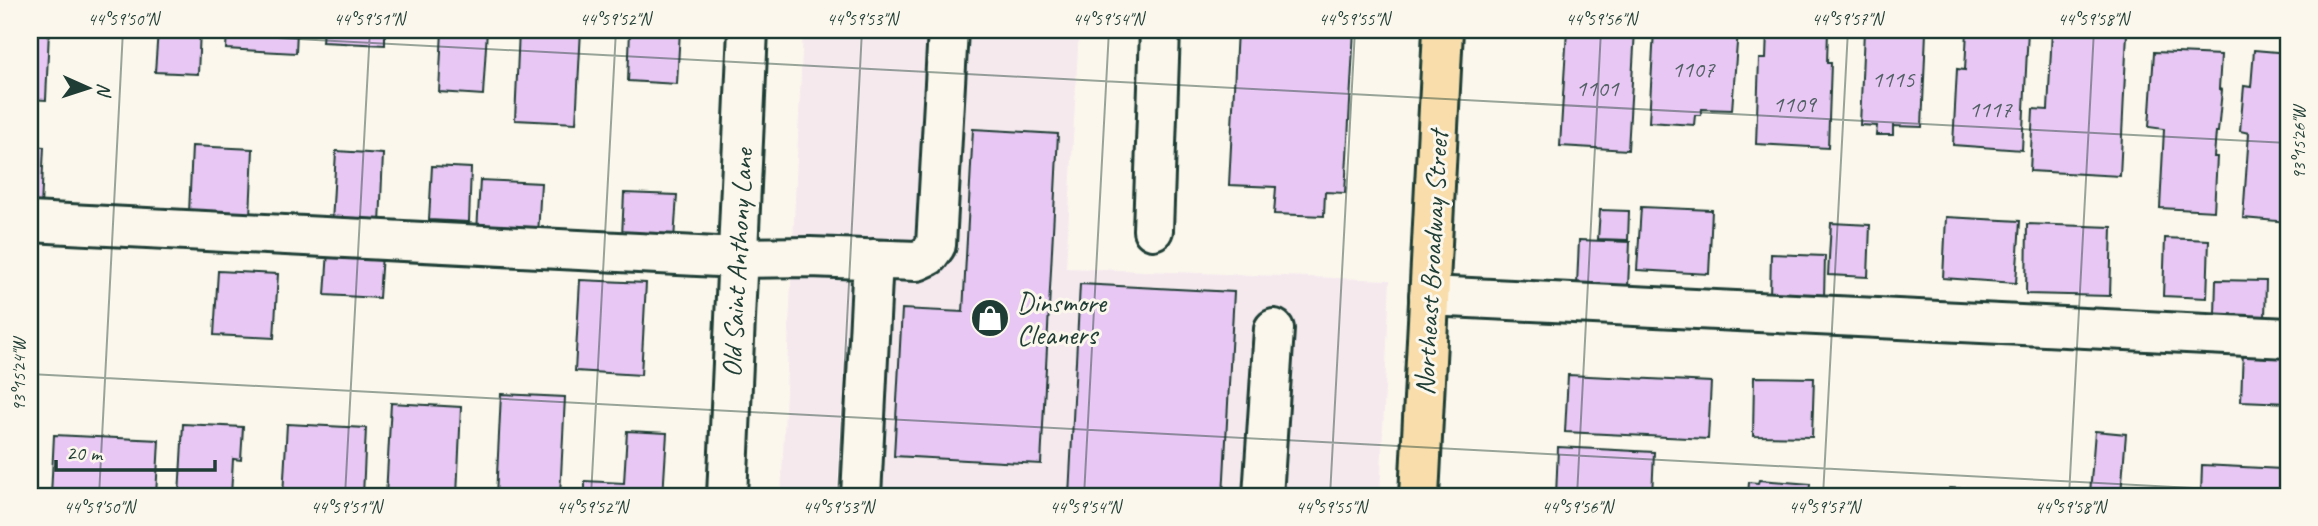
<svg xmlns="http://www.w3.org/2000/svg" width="2318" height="526" font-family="Caveat,sans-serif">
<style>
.built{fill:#f5e9ee}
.building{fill:#e8c7f4;stroke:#1f3d34;stroke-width:2}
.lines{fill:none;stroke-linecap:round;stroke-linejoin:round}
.minor-casing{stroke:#1f3d34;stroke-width:44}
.major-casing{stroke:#1f3d34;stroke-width:44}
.minor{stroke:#fbf7ec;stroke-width:38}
.major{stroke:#f9deab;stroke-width:38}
.ticks{fill:none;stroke:#1f3d34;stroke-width:2;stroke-opacity:0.45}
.labels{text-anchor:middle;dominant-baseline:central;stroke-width:6;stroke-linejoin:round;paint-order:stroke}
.number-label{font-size:24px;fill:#516064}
.street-label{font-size:28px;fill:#1f3d34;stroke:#fbf7ec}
.poi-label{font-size:28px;fill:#1f3d34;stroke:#fbf7ec;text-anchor:start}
.neatline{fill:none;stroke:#1f3d34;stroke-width:2.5}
.ticks-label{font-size:18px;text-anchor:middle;fill:#1f3d34}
</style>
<rect width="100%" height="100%" fill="#fbf7ec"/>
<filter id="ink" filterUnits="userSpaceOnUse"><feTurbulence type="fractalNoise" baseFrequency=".0143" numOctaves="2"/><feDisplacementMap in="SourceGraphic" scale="14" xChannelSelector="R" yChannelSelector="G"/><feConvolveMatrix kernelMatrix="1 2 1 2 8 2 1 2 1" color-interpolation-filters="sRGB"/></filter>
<g filter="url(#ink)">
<!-- built -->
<path class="built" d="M803 30H1079L1066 268 1390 280 1380 496H781Z"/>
<!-- building -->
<path class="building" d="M30 30H49L46 100 30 99Z
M158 30H200L198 74 155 72Z
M227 30H297L296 53 226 49Z
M323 30H385V45L322 42Z
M433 30H487L483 95 439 92 442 30Z
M519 30H581L576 123 515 120Z
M630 30H680L677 84 628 81Z
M1237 30H1354L1345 193 1325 192 1324 216 1274 214 1276 187 1229 185Z
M1567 30H1635L1628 150 1560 146Z
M1654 30H1738L1732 110 1702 109 1701 115H1695L1694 125 1649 122Z
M1767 30H1828L1827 63H1831L1828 148 1756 144 1759 59H1766Z
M1864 30H1922V32H1926L1922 127 1893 126V135H1876L1877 126 1860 125Z
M1967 30H2028L2022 150 1953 145 1957 69 1965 70Z
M2052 30 2127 33 2120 176 2030 171 2033 109 2048 110Z
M2254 50 2288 53V222L2243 218 2249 133 2240 131 2244 86 2251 87Z
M2154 52 2221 55 2219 89 2222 90 2218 132H2216L2214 157H2217L2214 211 2160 208 2164 129 2149 127Z
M973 129 1058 134 1041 464 894 456 902 309 963 312Z
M30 146 44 147 41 207H30Z
M192 146 253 149 250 216 189 213Z
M336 151 383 154 380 225 332 223Z
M432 166 471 168 469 222 429 220Z
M480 180 541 183 538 235 477 232Z
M624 193 677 195 674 240 622 237Z
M1641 207 1712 210 1709 274 1637 270Z
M1600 210 1629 211 1628 240 1598 239Z
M1946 217 2020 221 2016 283 1943 278Z
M1831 223 1870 225 1868 277 1828 275Z
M2027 224 2112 227 2110 296 2026 294Z
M2165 238 2209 240 2207 298 2163 296Z
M1579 240 1630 242 1628 287 1577 285Z
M30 244H35L32 304H30Z
M328 251 382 254 379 298 325 295Z
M1771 254 1825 256 1824 298 1770 296Z
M218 271 278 274 274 338 214 335Z
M580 280 646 283 641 375 575 371Z
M2216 280 2266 281 2265 318 2215 316Z
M1080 284 1234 292 1223 496H1069Z
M2243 350 2288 352V403L2241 401Z
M1568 375 1711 382 1708 439 1565 432Z
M1754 377 1814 378 1812 437 1753 436Z
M501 394 565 397 560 496H496Z
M391 403 461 407 457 496H386Z
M183 424 243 427 241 460 233 459 231 496H179Z
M287 424 366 428 363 496H283Z
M627 431 667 433 663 496H585V481L624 483Z
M2095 431 2126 434 2121 494 2150 496H2076V492L2090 494Z
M54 435 159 440 156 496H51Z
M1558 447 1654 452 1652 496H1556Z
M2202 465 2282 469 2281 496H2201Z
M1759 480 1810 484 1809 496H1748L1749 482 1758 483Z
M1950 488 2000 491V496H1949Z"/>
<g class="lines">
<defs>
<path id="minor" d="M30 222 737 258 810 257 917 261 928 256 936 245 948 30
M1153 230 1160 30
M1429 296 2288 338
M727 496 748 30
M861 496 873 259
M1263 496 1274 329"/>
<path id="major" d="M1419 496 1443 30"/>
</defs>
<!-- minor casing -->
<use href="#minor" class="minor-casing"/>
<!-- major casing -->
<use href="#major" class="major-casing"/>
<!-- minor -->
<use href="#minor" class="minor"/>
<!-- major -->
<use href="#major" class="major"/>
</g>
</g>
<!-- ticks -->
<path class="ticks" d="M123 30 2288 143M30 374 2288 493M99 496 123 30M345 496 370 30M591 496 616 30M838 496 862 30M1084 496 1109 30M1330 496 1355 30M1577 496 1601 30M1823 496 1848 30M2069 496 2094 30"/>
<!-- icons -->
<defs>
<symbol id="shop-disc" viewBox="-11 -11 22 22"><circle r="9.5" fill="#1f3d34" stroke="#fbf7ec"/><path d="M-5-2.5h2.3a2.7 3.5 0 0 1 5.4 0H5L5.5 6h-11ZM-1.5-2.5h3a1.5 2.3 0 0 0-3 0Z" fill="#fff"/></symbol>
</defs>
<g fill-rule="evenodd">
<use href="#shop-disc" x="968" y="296" width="44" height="44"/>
</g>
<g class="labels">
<!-- number labels -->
<g class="number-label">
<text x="1693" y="69">1107</text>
<text x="1893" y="79">1115</text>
<text x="1597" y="88">1101</text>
<text x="1794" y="104">1109</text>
<text x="1990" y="109">1117</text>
</g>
<!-- street labels -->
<g class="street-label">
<text transform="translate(737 263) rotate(-87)">Old Saint Anthony Lane</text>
<text transform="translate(1431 263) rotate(-87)">Northeast Broadway Street</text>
</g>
<!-- poi labels -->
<g class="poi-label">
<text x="1017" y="302">Dinsmore<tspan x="1017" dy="32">Cleaners</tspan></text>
</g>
</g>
<!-- margin -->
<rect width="2318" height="526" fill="none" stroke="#fbf7ec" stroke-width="77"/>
<!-- north arrow -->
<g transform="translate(88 88) rotate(93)" stroke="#fbf7ec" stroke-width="5" paint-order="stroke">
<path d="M0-5L12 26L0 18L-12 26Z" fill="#1f3d34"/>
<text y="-10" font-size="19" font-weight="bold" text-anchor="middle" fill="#1f3d34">N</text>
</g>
<!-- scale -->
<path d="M56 460v10h159v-10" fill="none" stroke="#1f3d34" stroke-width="3.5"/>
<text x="66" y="460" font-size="21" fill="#1f3d34" stroke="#fbf7ec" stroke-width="5" paint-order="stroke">20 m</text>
<rect x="38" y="38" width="2242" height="450" class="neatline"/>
<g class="ticks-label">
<text x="123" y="25">44°59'50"N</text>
<text x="369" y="25">44°59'51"N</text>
<text x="615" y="25">44°59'52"N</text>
<text x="862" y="25">44°59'53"N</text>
<text x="1108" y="25">44°59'54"N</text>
<text x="1354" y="25">44°59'55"N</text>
<text x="1601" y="25">44°59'56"N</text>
<text x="1847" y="25">44°59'57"N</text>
<text x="2093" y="25">44°59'58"N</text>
<text transform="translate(2299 143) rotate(-90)" y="6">93°15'26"W</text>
<text transform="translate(19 375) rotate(-90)" y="6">93°15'24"W</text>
<text x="99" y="513">44°59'50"N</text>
<text x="346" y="513">44°59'51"N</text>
<text x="592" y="513">44°59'52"N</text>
<text x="838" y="513">44°59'53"N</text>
<text x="1085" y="513">44°59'54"N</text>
<text x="1331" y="513">44°59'55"N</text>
<text x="1577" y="513">44°59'56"N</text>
<text x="1824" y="513">44°59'57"N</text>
<text x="2070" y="513">44°59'58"N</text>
</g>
</svg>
